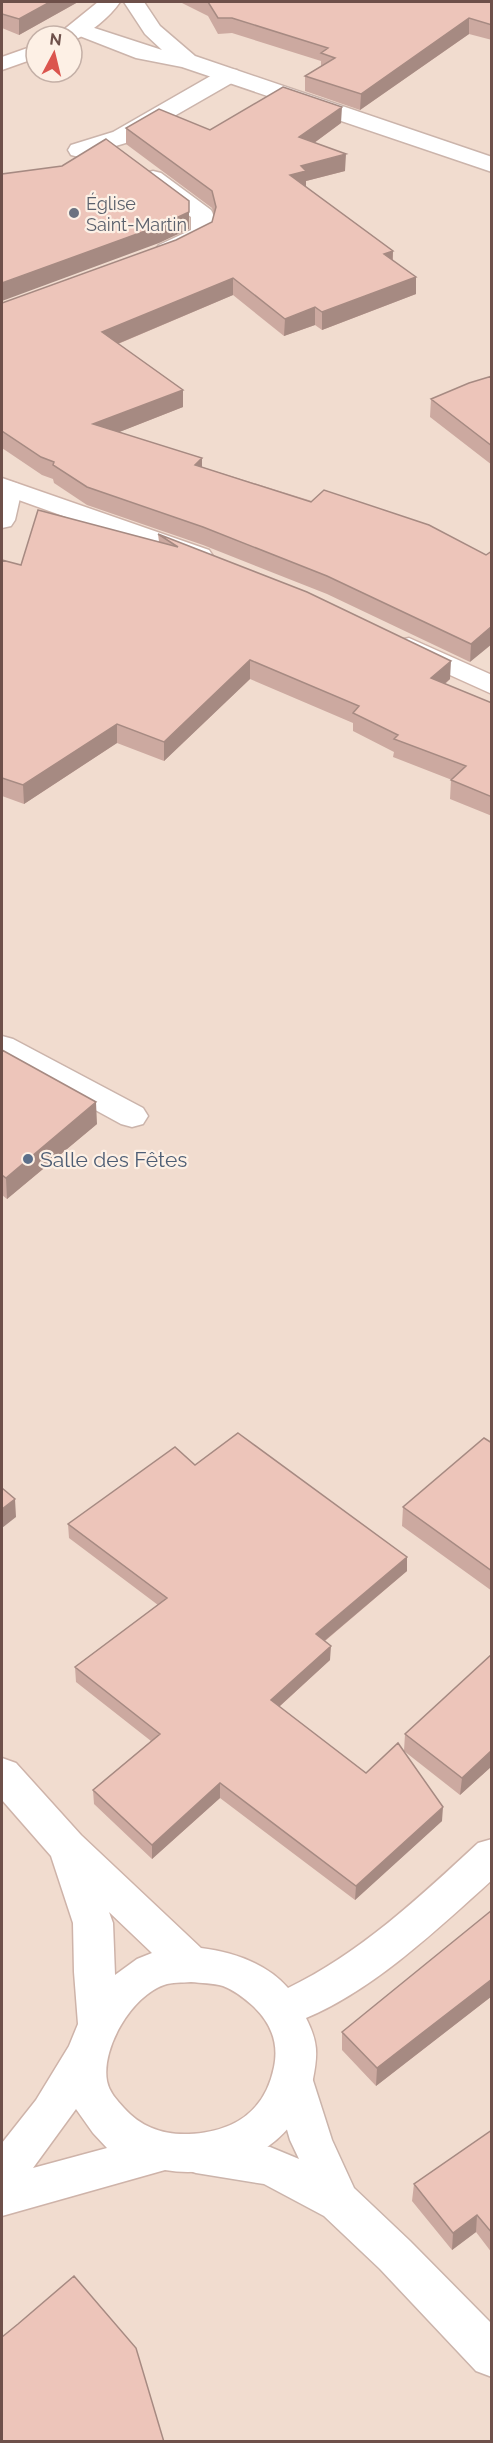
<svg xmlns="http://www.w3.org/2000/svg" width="493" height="2443" font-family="Raleway,sans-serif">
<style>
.residential{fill:#f1dccf;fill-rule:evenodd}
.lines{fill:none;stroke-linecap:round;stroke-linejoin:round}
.lane-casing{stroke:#cbb4ab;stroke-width:3}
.street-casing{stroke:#cbb4ab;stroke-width:3}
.secondary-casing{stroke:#ceb3a9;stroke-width:3}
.lane{fill:#fff;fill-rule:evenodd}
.street{fill:#fff;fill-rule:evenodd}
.secondary{fill:#fff;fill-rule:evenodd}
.wall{fill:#cca9a0}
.shaded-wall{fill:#a68a82}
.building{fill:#edc5ba;stroke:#a68a82;stroke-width:1.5}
.worship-dot{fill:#6b7280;stroke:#fdf0e5;stroke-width:2}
.service-dot{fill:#5c6f8a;stroke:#fdf0e5;stroke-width:2}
.labels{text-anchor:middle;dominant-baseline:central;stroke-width:4.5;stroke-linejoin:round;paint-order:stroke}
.far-worship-label{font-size:18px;fill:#5b616d;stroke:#fdf0e5;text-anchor:start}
.service-label{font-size:21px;fill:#4e5e75;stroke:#fdf0e5;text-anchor:start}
</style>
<rect width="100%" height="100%" fill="#faebe0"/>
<!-- residential -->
<path class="residential" d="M2 2H491V2441H2ZM36 36H72V72H36Z"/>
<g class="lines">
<defs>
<path id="lane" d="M229 69 237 70 240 75 237 80 129 142 79 157 71 155 68 150 71 145 113 132 221 70Z
M153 171 161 173 211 210C216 218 215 230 210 238 195 246 176 259 159 255L155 250 159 245 191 230V217L145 183 142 178 145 173Z
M2 1036 13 1039 143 1108 148 1116 143 1124 132 1127 121 1124 2 1059Z"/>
<path id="street" d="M124 2H144L160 26 195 56 492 157V172L182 67 136 58 72 33 68 29 72 25 79 23 162 50 145 34Z
M9 481 18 484 22 489 15 520 11 526 2 528V483Z
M294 2062 309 2068 332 2140 354 2188 410 2241 492 2324V2377L476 2371 380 2269 324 2216 264 2184 196 2173 181 2168 175 2154 181 2140 196 2135 270 2147 299 2159 290 2140 273 2081 279 2068Z"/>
<path id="secondary" d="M98 2H120C110 17 89 34 72 41V36H56Z
M36 45V58L2 70V57Z
M2 478 209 550 213 556 209 562 200 564 191 562 2 494Z
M409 638 492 675V694L399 652 395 646 399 640Z
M2 1758 16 1763 81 1835 201 1948C233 1952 266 1963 288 1988 359 1954 421 1896 478 1843L492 1839V1880C439 1928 372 1991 306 2018 318 2042 318 2053 313 2079 299 2145 228 2181 165 2170L2 2216V2143L36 2100 69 2046 78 2024 74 1972 73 1923 51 1856 2 1800ZM109 1912 152 1953 137 1959 115 1975 113 1923ZM191 1982C201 1983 213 1983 223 1986 234 1990 244 1998 253 2006 271 2023 279 2043 274 2067 265 2112 233 2132 189 2134 163 2135 141 2127 124 2108 117 2100 109 2092 107 2081 101 2048 132 1996 164 1985 172 1982 182 1983 191 1982ZM76 2109 93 2133 107 2148 33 2168Z"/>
</defs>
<!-- lane casing -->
<use href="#lane" class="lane-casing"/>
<!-- street casing -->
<use href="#street" class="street-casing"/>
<!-- secondary casing -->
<use href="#secondary" class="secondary-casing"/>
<!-- lane -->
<use href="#lane" class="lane"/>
<!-- street -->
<use href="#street" class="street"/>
<!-- secondary -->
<use href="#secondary" class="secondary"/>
</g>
<!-- wall -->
<path class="wall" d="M2 2H78L19 35 2 28Z
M180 2H492V40L469 34 360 110 305 91V76L321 66V61L232 33 218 34 208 16Z
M341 123 314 143 345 171 306 181V187L393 251V261L416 277V294L322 330 315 325 284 336 233 295 118 344 183 390V407L119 432 202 458V467L486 555 470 662 327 594 203 545 87 505 54 483 53 479 42 475 2 448V303L176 240 212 222 214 215 212 208 126 144V128L210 130Z
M492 376V465L430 417 431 399Z
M158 534 450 679 445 684 492 703V816L450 799 451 780H452L393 757 394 752 353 731V723L250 679 164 761 117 743 24 804 2 796V560L21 565 159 542Z
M2 1050 97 1124 7 1199 2 1195Z
M492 1443V1591L402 1526 403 1507Z
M195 1465 407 1571 325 1641 330 1660 279 1707 366 1773 442 1821 355 1900 220 1798 152 1859 94 1804 93 1790 151 1741 76 1682 75 1667 158 1605 69 1538 68 1524Z
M492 1654V1766L460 1795 404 1751 405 1734Z
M492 1910V1996L376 2086 342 2050V2032Z
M492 2130V2253L476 2232 452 2250 412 2201 414 2184Z"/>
<!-- shaded-wall -->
<path class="shaded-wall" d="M50 2H78L19 35V19Z
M469 18V34L360 110 361 94Z
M342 107 341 123 299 154V137Z
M346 154 345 171 306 181V188L290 175 301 166Z
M189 201V229L159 243 2 301V283Z
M393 251 392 268 384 254Z
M416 277V294L322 330V312Z
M233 278V295L103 350 102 332Z
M315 307V325L284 336 285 319Z
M183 390V407L94 442 93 424Z
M202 458V475L195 465Z
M492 626V644L470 662 471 644Z
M250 660V679L164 761V742Z
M451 661 450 679 430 696 431 678Z
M117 724V743L24 804 23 785Z
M96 1102 97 1124 7 1199 6 1178Z
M15 1499 16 1517 2 1528V1509Z
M407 1557V1571L316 1648V1634Z
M331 1646 330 1660 270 1715 271 1700Z
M492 1750V1766L460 1795 462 1778Z
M220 1783V1798L152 1859V1845Z
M443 1807 442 1821 355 1900 356 1886Z
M492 1979V1996L376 2086 377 2068Z
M477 2215 476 2232 452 2250 453 2233Z"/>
<!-- building -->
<path class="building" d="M2 2H50L19 19 2 14Z
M208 2H492V25L469 18 361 94 305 76 335 58 321 53 328 48 232 18H218Z
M283 87 342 107 299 137 346 154 301 166 306 171 290 175 393 251 384 254 416 277 322 312 315 307 285 319 233 278 102 332 183 390 93 424 202 458 195 465 311 502 324 490 429 525 486 555 492 551V626L471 644 327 576 203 527 87 487 53 465 54 462 41 457 2 431V303L176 240 212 222 216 207 212 191 126 128 159 109 210 130Z
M106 139 189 201V212L159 226 2 283V174L62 166Z
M492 376V446L431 399 469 383Z
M38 510 178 547 158 534 307 592 451 661 431 678 492 703V797L451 780 466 766 394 739 398 735 353 713 359 706 250 660 164 742 117 724 23 785 2 778V560L21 565Z
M2 1050 96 1102 6 1178 2 1175Z
M238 1433 407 1557 316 1634 331 1646 271 1700 366 1773 398 1743 443 1807 356 1886 220 1783 152 1845 93 1790 160 1734 75 1667 167 1598 68 1524 175 1447 195 1465Z
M484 1438 492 1443V1571L403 1507Z
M2 1488 15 1499 2 1509Z
M492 1654V1750L462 1778 405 1734Z
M492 1910V1979L377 2068 342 2032Z
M492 2130V2233L477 2215 453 2233 414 2184Z
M74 2276 136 2348 164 2442H2V2337L18 2324Z"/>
<!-- markers -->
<circle class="worship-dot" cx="74" cy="213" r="6"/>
<circle class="service-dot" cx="28" cy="1159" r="6"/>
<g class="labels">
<!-- far-worship labels -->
<g class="far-worship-label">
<text x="86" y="203">Église<tspan x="86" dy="21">Saint-Martin</tspan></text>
</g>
<!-- service labels -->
<g class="service-label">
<text x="40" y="1159">Salle des Fêtes</text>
</g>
</g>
<!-- border -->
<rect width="493" height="2443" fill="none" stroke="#6e504a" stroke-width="6"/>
<!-- north arrow -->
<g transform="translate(54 54) rotate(7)"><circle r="28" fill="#fdf0e5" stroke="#c4b0a7" stroke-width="1.5"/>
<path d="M0-4.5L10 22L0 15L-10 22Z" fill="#db554e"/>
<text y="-9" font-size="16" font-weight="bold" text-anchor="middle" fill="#6e504a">N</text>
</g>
</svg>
